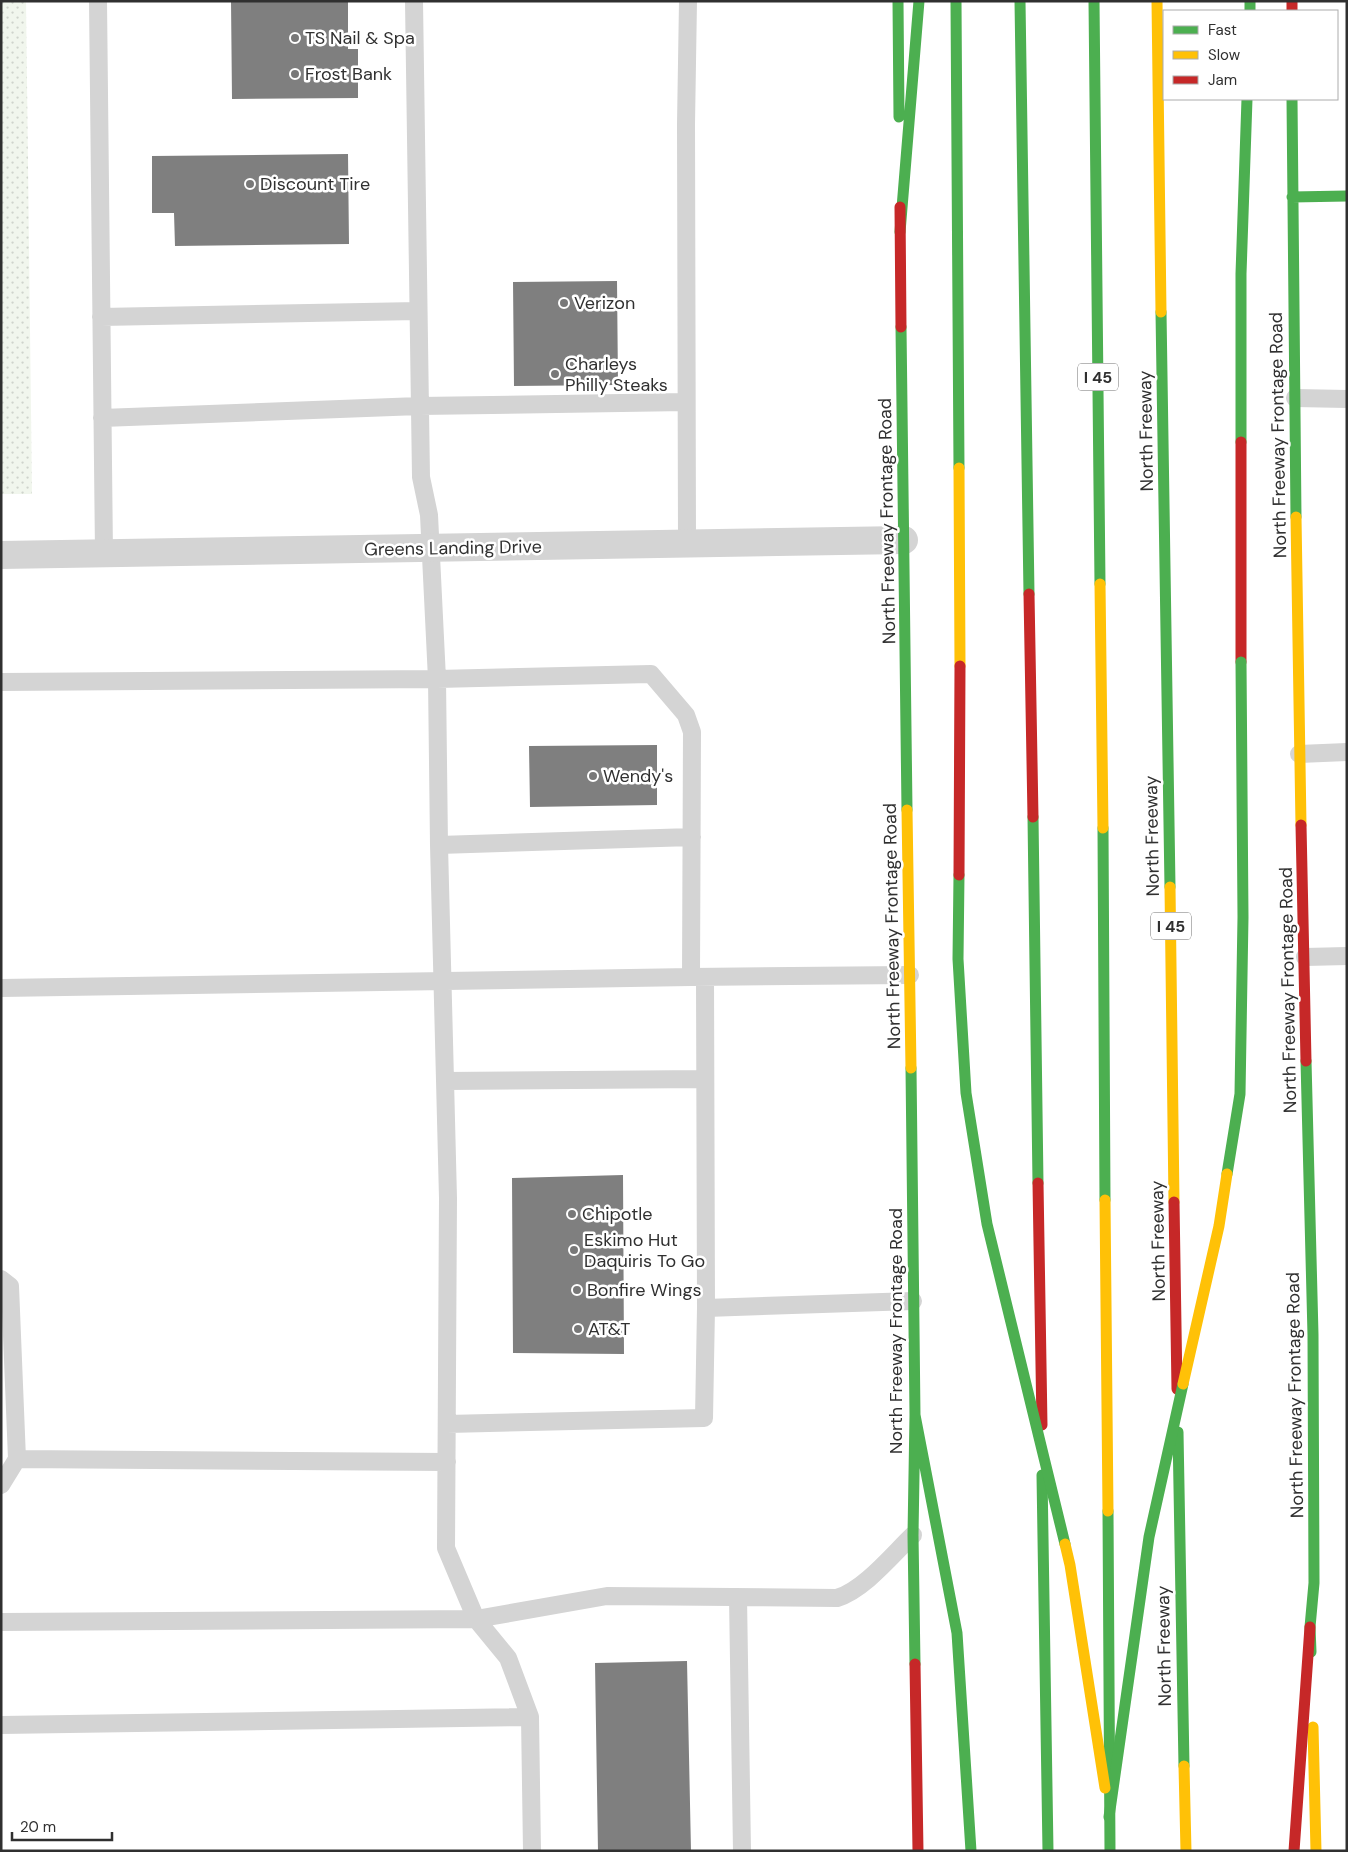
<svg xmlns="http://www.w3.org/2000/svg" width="1348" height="1852" font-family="'DM Sans',sans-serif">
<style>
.grass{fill:url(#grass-dots)}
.building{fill:#7f7f7f}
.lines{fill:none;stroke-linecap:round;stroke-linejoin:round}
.lane{stroke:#d4d4d4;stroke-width:18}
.street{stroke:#d4d4d4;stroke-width:28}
.fast{stroke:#4caf50;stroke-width:11}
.slow{stroke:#ffc107;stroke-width:11}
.jam{stroke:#c62828;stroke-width:11}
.fast-bridge{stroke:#4caf50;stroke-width:11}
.slow-bridge{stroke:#ffc107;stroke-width:11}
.jam-bridge{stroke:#c62828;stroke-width:11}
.poi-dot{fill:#787878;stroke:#fff;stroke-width:2}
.labels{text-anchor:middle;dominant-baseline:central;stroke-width:5;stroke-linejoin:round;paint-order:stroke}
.shield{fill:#fff;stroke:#6e6e6e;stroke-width:1}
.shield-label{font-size:16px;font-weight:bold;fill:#303030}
.poi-label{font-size:18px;fill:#303030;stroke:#fff;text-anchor:start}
.street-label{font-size:18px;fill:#303030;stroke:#fff}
</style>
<defs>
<pattern id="grass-dots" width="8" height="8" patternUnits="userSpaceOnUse" patternTransform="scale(1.25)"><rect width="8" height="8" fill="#f1f6ed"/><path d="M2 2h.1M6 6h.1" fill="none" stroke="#cfd3cc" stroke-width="1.8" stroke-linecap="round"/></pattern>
</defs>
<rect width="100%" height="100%" fill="#fff"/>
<!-- grass -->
<path class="grass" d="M1 1H26L32 494H1Z"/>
<!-- building -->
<path class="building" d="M231 1H348V49H358V98L232 99Z
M348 154 349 244 175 246 174 213H152V156Z
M617 281 618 385 514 386 513 282Z
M657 745V805L530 807 529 746Z
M623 1175 624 1354 513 1353 512 1178Z
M687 1661 691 1851H598L595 1663Z"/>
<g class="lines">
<!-- lane -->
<path class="lane" d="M98 1 104 554
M414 1 421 477 429 515 437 679 439 845 448 1198 446 1548 476 1619 508 1658 530 1717 532 1851
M101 317 418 311
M1295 398 1347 399
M102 418 419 406 686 402
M687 544 686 124 688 1
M1 682 437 679 651 674 686 715 692 732 691 977
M1299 754 1347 752
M439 845 692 837
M1305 957 1347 956
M705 977 706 1308 913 1301
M1 988 691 977 910 975
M445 1081 705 1079
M1 1279 10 1286 17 1459 1 1485
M447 1424 704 1418 706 1308
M17 1459 447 1462
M738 1597 742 1851
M1 1622 476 1619 607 1596 837 1598C864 1590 893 1554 913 1535
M1 1725 530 1717"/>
<!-- street -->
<path class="street" d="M1 555 904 540"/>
<!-- fast -->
<path class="fast" d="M898 1 899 117
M956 1 959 468
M1020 1 1029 594
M1094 1 1100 584
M1250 1V11
M1292 99 1296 517
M1292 197 1347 196
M900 232 919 1
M1161 312 1170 887
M901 327 907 810
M1241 442V274L1247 99
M1033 817 1038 1183
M1103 828 1105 1200
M1306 1061 1313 1335 1314 1583 1310 1627 1311 1652
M911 1068 915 1415 913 1535 915 1664
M915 1415 957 1633 971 1851
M1178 1432 1184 1766
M1042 1475 1048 1851
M1108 1511 1110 1851"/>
<!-- slow -->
<path class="slow" d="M1157 1 1161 312
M959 468 960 666
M1296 517 1301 825
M1100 584 1103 828
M907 810 911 1068
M1170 887 1174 1202
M1105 1200 1108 1511
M1313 1727 1316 1851
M1184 1766 1186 1851"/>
<!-- jam -->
<path class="jam" d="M1292 1V11
M900 207 901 327
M1241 442V662
M1029 594 1033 817
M1301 825 1306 1061
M1038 1183 1042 1425
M1174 1202 1177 1389
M915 1664 918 1851
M1294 1851 1310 1627"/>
<!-- fast-bridge -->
<path class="fast-bridge" d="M959 875 958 959 966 1093 987 1224 1065 1544
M1227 1174 1240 1094 1243 917 1241 662
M1109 1817 1149 1537 1183 1384"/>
<!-- slow-bridge -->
<path class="slow-bridge" d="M1183 1384 1219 1226 1227 1174
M1065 1544 1070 1565 1105 1788"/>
<!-- jam-bridge -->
<path class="jam-bridge" d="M959 875 960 666"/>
</g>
<!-- markers -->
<g class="poi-dot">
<circle cx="295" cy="38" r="5"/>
<circle cx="295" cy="74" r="5"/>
<circle cx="250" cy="184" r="5"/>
<circle cx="564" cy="303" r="5"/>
<circle cx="555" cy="374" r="5"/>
<circle cx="593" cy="776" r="5"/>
<circle cx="572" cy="1214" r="5"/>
<circle cx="574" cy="1250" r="5"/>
<circle cx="577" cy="1290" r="5"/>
<circle cx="578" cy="1329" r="5"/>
</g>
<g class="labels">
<!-- shield labels -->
<g class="shield">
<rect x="1078" y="363.5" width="40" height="27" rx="4"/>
<rect x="1151" y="912.5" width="40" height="27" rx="4"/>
</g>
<g class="shield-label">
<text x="1098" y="377">I 45</text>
<text x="1171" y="926">I 45</text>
</g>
<!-- poi labels -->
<g class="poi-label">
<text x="305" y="38">TS Nail &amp; Spa</text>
<text x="305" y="74">Frost Bank</text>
<text x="260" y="184">Discount Tire</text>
<text x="574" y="303">Verizon</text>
<text x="565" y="364">Charleys<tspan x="565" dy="21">Philly Steaks</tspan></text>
<text x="603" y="776">Wendy's</text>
<text x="582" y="1214">Chipotle</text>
<text x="584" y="1240">Eskimo Hut<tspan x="584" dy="21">Daquiris To Go</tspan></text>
<text x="587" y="1290">Bonfire Wings</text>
<text x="588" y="1329">AT&amp;T</text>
</g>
<!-- street labels -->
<g class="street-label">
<text transform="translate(1146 431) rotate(-91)">North Freeway</text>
<text transform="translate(1278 435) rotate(-91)">North Freeway Frontage Road</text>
<text transform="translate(887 521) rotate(-91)">North Freeway Frontage Road</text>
<text transform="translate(453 548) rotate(-1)">Greens Landing Drive</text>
<text transform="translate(1152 836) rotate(-91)">North Freeway</text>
<text transform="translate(892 926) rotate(-91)">North Freeway Frontage Road</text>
<text transform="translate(1288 990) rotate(-91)">North Freeway Frontage Road</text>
<text transform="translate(1158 1241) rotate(-91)">North Freeway</text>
<text transform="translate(896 1331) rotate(-90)">North Freeway Frontage Road</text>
<text transform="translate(1295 1395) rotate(-91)">North Freeway Frontage Road</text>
<text transform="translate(1164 1646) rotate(-91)">North Freeway</text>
</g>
</g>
<!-- border -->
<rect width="1348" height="1852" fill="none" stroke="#303030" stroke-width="5"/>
<!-- legend -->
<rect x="1163" y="10" width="175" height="90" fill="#ffffff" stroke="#acacac"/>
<rect x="1173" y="26" width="25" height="8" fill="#4caf50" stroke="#acacac"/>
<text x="1208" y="35" font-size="15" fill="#303030">Fast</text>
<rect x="1173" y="51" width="25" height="8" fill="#ffc107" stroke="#acacac"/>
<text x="1208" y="60" font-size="15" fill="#303030">Slow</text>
<rect x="1173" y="76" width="25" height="8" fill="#c62828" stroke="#acacac"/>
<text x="1208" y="85" font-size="15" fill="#303030">Jam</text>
<!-- scale -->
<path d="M12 1832v8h100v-8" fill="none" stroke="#303030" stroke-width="2.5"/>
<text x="20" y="1832" font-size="15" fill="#303030" stroke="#ffffff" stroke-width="4" paint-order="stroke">20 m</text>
</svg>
